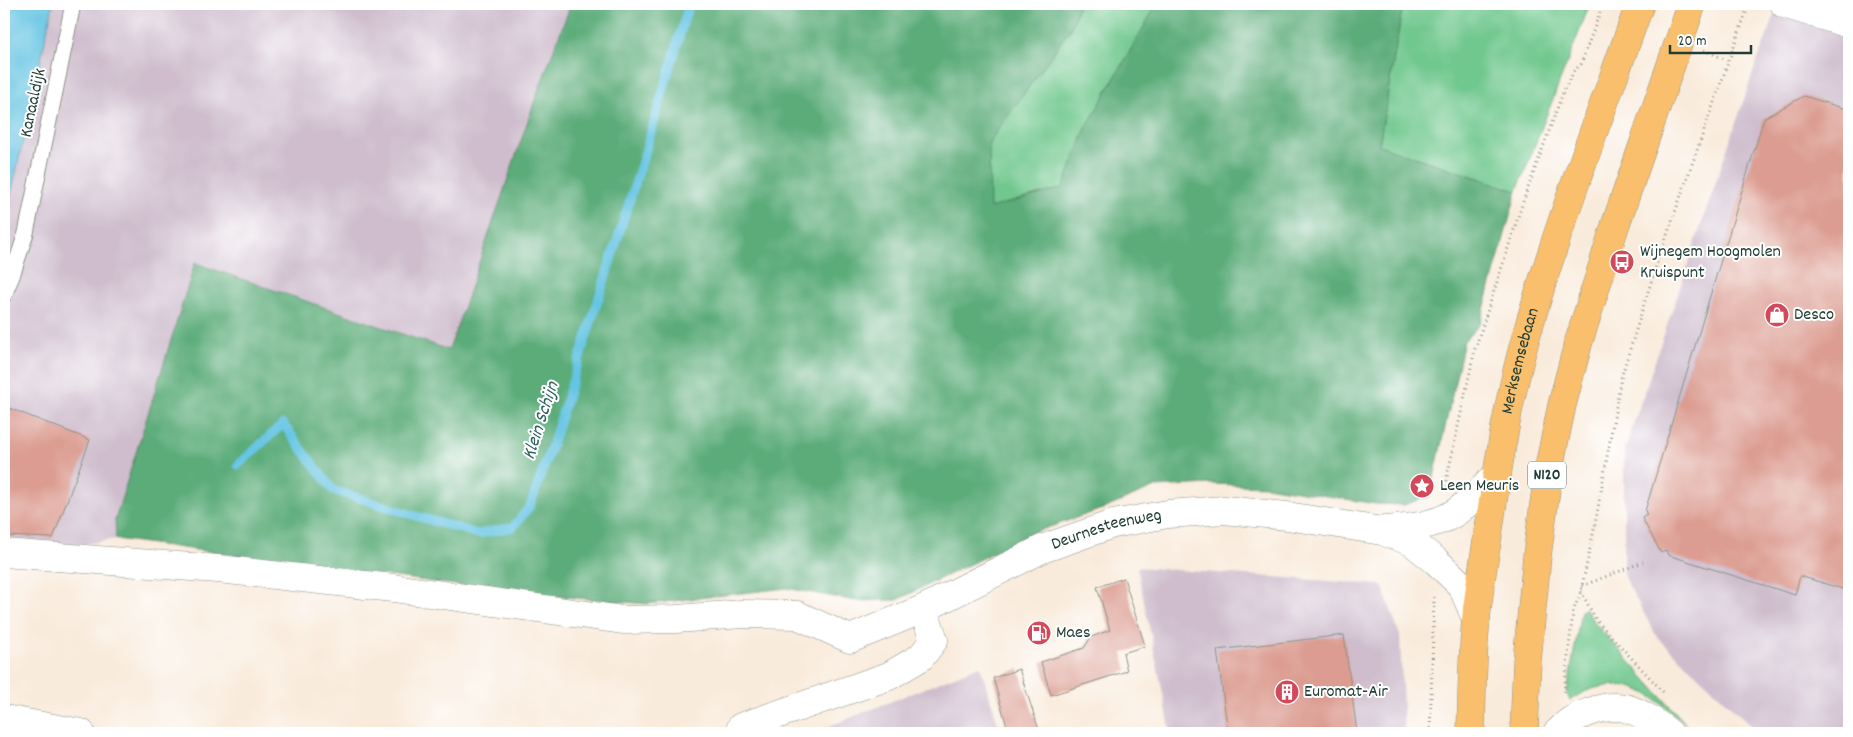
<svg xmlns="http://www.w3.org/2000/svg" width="1853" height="737" font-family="Dekko,sans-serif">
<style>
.industrial{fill:#cfbdce}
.green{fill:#71c88e;stroke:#488261}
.forest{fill:#5cac79;stroke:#3e7456}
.water{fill:#65c4e3;stroke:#42808c}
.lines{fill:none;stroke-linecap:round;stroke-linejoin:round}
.stream{stroke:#65c4e3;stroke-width:9}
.building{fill:#dc9c91}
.service-casing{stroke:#8c9488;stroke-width:17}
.minor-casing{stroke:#8c9488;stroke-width:29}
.primary-casing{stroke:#8c9488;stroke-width:29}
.path{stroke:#8c9488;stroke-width:3;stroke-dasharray:1 4;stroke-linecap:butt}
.service{stroke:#fff;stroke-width:15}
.minor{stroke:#fff;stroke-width:28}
.primary{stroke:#f9bf6d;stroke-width:28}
.labels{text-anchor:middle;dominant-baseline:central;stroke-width:4;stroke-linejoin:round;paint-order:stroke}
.shield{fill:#fff;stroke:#627771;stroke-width:1}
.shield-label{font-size:16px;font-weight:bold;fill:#1f3d34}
.street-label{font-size:18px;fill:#1f3d34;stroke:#fff}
.poi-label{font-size:18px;fill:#1f3d34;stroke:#fff;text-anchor:start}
.water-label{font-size:19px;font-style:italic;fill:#305f60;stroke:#fff}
</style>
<rect width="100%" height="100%" fill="#fff"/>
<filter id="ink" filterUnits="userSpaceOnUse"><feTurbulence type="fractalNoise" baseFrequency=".02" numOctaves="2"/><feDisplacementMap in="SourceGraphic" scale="10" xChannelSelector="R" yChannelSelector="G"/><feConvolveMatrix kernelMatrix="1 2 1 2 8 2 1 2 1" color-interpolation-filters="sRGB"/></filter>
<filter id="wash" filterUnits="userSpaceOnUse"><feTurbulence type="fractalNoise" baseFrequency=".0096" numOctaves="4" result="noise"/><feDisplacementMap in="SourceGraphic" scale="20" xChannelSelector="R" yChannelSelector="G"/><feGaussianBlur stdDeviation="1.12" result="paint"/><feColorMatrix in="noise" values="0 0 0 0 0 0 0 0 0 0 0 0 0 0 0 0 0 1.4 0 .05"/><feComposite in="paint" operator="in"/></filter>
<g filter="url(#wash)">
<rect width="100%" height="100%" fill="#f9ebdc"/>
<!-- industrial -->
<path class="industrial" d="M53 4H571L537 94 449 350 195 263 115 520 116 539 4 558V227Z
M1779 4H1849V733H1759L1657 637 1624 577V452L1754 70Z
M1137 567 1382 585 1400 636 1404 733H1171Z
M980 666 1001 733H812Z"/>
<!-- green -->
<path class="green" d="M1079 4H1157L1086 128 1063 188 989 208V142L1071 28Z
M1403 4H1590L1517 191 1379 145Z
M1585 608 1593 621 1686 724C1671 712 1657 698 1639 690 1618 681 1587 686 1570 701L1567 693 1581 611Z"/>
<!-- forest -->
<path class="forest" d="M571 4H1079L1071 28 989 142 990 208 1063 188 1086 128 1157 4H1403L1379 145 1517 191 1480 324 1464 341 1430 496 1404 505 1376 504 1266 486 1211 484 1155 487 1108 507 1035 532 897 600 856 601 786 588 647 604 507 592 116 539 115 520 195 263 449 350 537 94Z"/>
<!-- water -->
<path class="water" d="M4 4H53L4 227Z"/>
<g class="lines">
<!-- stream -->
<path class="stream" d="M238 465 283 424 333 490 416 516 478 534 513 527 530 506 554 439 646 149 689 4"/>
</g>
<g id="blocks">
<!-- building -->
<path class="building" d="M1804 96 1849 110V588L1846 590 1800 576 1795 595 1668 555 1666 550 1661 553 1642 518 1647 515 1645 511 1764 118Z
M4 406 90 440 53 538 4 536Z
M1124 578 1145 646 1123 653 1127 671 1051 695 1041 662 1084 648 1091 637 1110 630 1097 587Z
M1344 635 1357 733H1228L1217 650Z
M1019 669 1040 733H1009L993 678Z"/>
</g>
</g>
<g filter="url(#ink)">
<use href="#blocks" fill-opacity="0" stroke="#8c9488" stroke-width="1"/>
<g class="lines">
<defs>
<path id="service" d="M4 295 12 276 26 233 73 4"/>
<g id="minor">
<path d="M1784 4 1849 24"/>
<path d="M1385 530C1408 528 1433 526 1453 514 1469 504 1483 488 1497 475"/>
<path id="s1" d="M4 553 218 569 393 588 623 620 676 619 742 614 797 615 850 639 923 609 1042 549 1113 524 1168 514 1224 510 1287 516 1382 531 1412 542 1436 561 1462 586 1476 619"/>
<path d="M4 719 81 733"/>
<path d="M741 727 889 676 921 657 934 640 923 609"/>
<path d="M1557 733C1562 729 1566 723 1572 720 1577 716 1584 714 1590 712 1624 699 1642 713 1669 733"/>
</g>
<g id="primary">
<path id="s2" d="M1471 733C1472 695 1472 658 1476 620 1479 587 1485 555 1490 522 1499 459 1509 395 1527 333 1559 221 1601 113 1640 4"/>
<path d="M1524 733 1527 661 1537 556 1549 467 1562 405 1578 344 1615 226 1692 4"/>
</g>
</defs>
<!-- service casing -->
<use href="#service" class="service-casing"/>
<!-- minor casing -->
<use href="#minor" class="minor-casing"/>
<!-- primary casing -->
<use href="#primary" class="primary-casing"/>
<!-- path -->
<path class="path" d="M1704 50 1729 61
M1445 486 1475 349 1524 199 1564 90 1574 71 1581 64 1603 4
M1582 586 1643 562
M1581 591 1596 620 1665 694
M1564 692 1573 612 1581 591 1595 525 1621 378 1657 263 1749 4
M1430 733 1434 596"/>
<!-- service -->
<use href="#service" class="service"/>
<!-- minor -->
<use href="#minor" class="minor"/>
<!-- primary -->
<use href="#primary" class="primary"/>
</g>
</g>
<!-- icons -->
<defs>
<symbol id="bus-disc" viewBox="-11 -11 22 22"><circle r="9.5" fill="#d1495b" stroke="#fff"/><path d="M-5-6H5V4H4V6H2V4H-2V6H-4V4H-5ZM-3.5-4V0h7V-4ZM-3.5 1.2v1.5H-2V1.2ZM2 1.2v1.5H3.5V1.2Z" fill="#fff"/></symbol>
<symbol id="shop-disc" viewBox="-11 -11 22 22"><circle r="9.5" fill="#d1495b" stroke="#fff"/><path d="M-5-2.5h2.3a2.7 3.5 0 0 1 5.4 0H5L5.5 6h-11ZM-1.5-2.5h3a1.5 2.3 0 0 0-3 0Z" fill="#fff"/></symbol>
<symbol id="sight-disc" viewBox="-11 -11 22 22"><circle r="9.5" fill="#d1495b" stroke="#fff"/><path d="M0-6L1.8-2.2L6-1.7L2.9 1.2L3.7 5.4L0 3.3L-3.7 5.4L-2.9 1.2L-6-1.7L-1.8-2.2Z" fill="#fff"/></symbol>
<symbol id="fuel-disc" viewBox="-11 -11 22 22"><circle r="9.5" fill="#d1495b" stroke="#fff"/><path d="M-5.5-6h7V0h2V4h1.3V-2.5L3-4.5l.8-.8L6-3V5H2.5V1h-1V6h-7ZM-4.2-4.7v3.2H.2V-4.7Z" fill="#fff"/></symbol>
<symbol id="building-disc" viewBox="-11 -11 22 22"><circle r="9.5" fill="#d1495b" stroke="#fff"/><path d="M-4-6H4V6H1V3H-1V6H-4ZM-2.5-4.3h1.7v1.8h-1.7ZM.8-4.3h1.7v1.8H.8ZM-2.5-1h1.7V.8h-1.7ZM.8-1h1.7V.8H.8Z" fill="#fff"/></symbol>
</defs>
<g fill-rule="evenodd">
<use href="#bus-disc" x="1608" y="248" width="28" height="28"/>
<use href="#shop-disc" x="1763" y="301" width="28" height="28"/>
<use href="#sight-disc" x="1408" y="472" width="28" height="28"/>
<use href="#fuel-disc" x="1025" y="619" width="28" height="28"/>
<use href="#building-disc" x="1273" y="678" width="28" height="28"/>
</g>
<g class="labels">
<!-- shield labels -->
<rect class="shield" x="1528" y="461.5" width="38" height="27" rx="4"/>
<g class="shield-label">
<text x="1547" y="475">N120</text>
</g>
<!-- street labels -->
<g class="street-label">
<text transform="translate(34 103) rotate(-78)">Kanaaldijk</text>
<text stroke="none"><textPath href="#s2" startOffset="376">Merksemsebaan</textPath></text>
<text stroke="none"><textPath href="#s1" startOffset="1135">Deurnesteenweg</textPath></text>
</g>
<!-- poi labels -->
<g class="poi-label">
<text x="1640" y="252">Wijnegem Hoogmolen<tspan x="1640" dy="21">Kruispunt</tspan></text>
<text x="1794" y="315">Desco</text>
<text x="1440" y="486">Leen Meuris</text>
<text x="1056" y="633">Maes</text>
<text x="1304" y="692">Euromat-Air</text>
</g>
<!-- water labels -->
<g class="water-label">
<text transform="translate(542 421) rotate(-72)">Klein Schijn</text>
</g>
</g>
<!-- margin -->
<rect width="1853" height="737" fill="none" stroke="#fff" stroke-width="20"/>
<!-- scale -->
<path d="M1670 45v8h81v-8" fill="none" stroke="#1f3d34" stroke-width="2.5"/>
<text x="1678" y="45" font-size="15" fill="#1f3d34" stroke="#ffffff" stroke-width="4" paint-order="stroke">20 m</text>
</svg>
